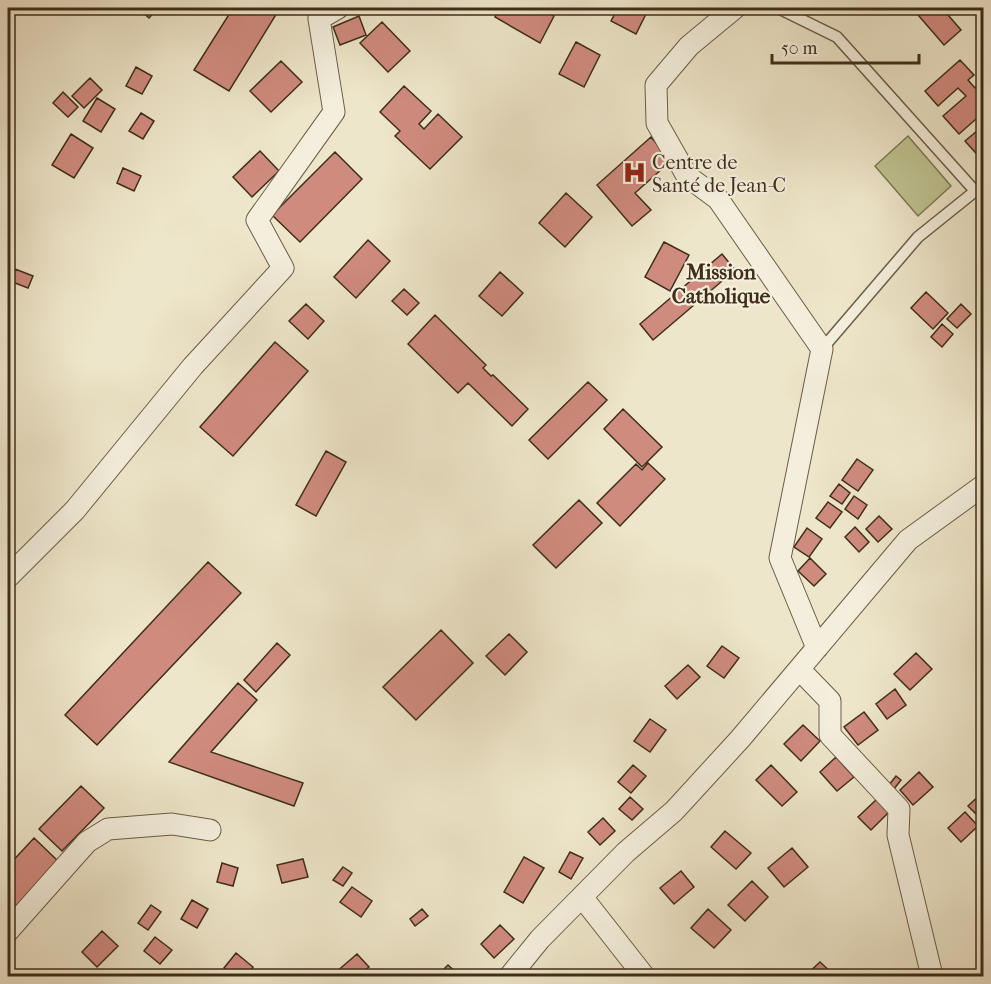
<svg xmlns="http://www.w3.org/2000/svg" width="991" height="984" font-family="'IM FELL French Canon',serif">
<style>
.green{fill:#bfc392;stroke:#7f7856;stroke-width:1.5}
.building{fill:#d08b7f;stroke:#3f2e1a;stroke-width:1.5}
.lines{fill:none;stroke-linecap:round;stroke-linejoin:round}
.service-casing{stroke:#6b5c46;stroke-width:13}
.minor-casing{stroke:#6b5c46;stroke-width:23}
.service{stroke:#f4efdd;stroke-width:10}
.minor{stroke:#f4efdd;stroke-width:21}
.labels{text-anchor:middle;dominant-baseline:central;stroke-width:4.5;stroke-linejoin:round;paint-order:stroke}
.poi-label{font-size:20px;fill:#3f2e1a;stroke:#f4efdd;text-anchor:start}
.neighbourhood-label{font-size:21px;font-weight:bold;fill:#3f2e1a;stroke:#f4efdd}
</style>
<rect width="100%" height="100%" fill="#eee6ca"/>
<filter id="stains"><feTurbulence type="fractalNoise" baseFrequency=".00333" numOctaves="4"/><feColorMatrix values="0 0 0 0 .2 0 0 0 0 .09 0 0 0 0 .02 0 0 0 .5 -.17"/></filter>
<radialGradient id="worn" r=".72"><stop offset=".6" stop-color="#630" stop-opacity="0"/><stop offset="1" stop-color="#630" stop-opacity=".3"/></radialGradient>
<!-- green -->
<path class="green" d="M908 136 951 186 918 216 875 166Z"/>
<!-- building -->
<path class="building" d="M138 8H158L149 18Z
M233 8H280L229 91 194 70Z
M500 8H539L554 16 540 43 495 17Z
M618 8H649L636 34 611 21Z
M912 8H942L961 30 944 45Z
M359 16 366 35 340 45 333 27Z
M382 22 410 51 388 72 360 43Z
M576 42 600 55 584 87 559 74Z
M960 60 974 75 968 80 975 88 982 81 984 83V112L959 134 943 116 966 96 958 88 938 106 925 91Z
M281 61 302 82 271 112 250 91Z
M136 67 152 76 142 94 126 86Z
M90 78 102 90 84 108 72 96Z
M404 86 431 111 419 124 424 129 438 114 462 137 430 169 395 136 400 131 380 112Z
M63 92 78 107 68 117 53 103Z
M97 98 115 109 101 132 83 121Z
M141 113 154 121 143 139 129 131Z
M984 125V162L965 141Z
M71 134 93 148 74 178 52 165Z
M651 137 671 161 635 193 651 210 632 226 597 185Z
M260 151 279 171 252 197 233 177Z
M335 152 362 179 300 242 272 215Z
M123 168 141 176 134 191 117 183Z
M566 193 592 217 565 247 539 223Z
M368 240 390 261 356 298 334 277Z
M664 242 689 255 670 291 645 277Z
M722 254 735 270 653 340 640 324Z
M15 269 33 276 28 288 10 281Z
M500 272 523 293 502 316 479 296Z
M404 289 419 303 407 315 392 301Z
M926 292 948 313 933 329 911 308Z
M306 304 324 321 308 339 289 321Z
M961 304 971 314 957 328 947 319Z
M435 315 486 365 483 368 491 376 493 375 528 409 512 426 468 383 458 393 408 344Z
M942 324 953 334 942 347 931 337Z
M275 342 308 371 233 456 200 427Z
M588 382 607 400 548 459 529 440Z
M623 409 662 447 642 467 604 429Z
M326 451 346 462 316 516 296 505Z
M857 459 873 470 858 491 842 480Z
M648 463 665 479 620 526 597 503 636 464 642 470Z
M839 484 850 493 842 504 830 496Z
M854 496 867 505 858 519 845 509Z
M579 500 602 523 556 568 533 545Z
M828 502 842 512 830 528 816 518Z
M879 516 892 529 878 542 866 529Z
M855 527 869 542 859 552 845 537Z
M807 528 822 539 809 557 794 547Z
M810 558 826 574 814 586 798 571Z
M208 562 241 593 97 745 65 715Z
M441 630 473 663 416 720 383 687Z
M509 634 527 652 505 675 486 656Z
M277 643 290 655 256 692 244 680Z
M722 646 739 658 724 678 707 666Z
M916 653 932 669 910 690 894 674Z
M688 665 700 677 677 699 665 686Z
M238 683 257 700 211 752 303 783 294 806 169 762Z
M895 689 906 705 887 719 876 704Z
M864 712 878 730 858 745 844 727Z
M650 719 666 730 650 752 634 741Z
M803 725 820 741 801 761 784 744Z
M836 757 854 777 837 791 820 772Z
M633 765 646 776 631 793 618 782Z
M771 765 797 792 782 806 756 780Z
M919 772 933 787 913 805 900 790Z
M896 776 901 780 894 789 889 785Z
M81 786 104 808 62 851 39 829Z
M984 791V814L980 818 968 806Z
M630 797 643 809 632 820 619 809Z
M877 799 890 811 871 830 858 817Z
M965 812 978 826 961 842 948 828Z
M603 818 615 831 600 845 588 832Z
M725 831 751 853 736 869 711 847Z
M34 838 58 861 8 915V866Z
M792 848 808 867 784 887 768 868Z
M570 852 583 858 571 879 559 872Z
M524 857 544 868 523 903 504 892Z
M303 859 308 877 282 883 277 865Z
M222 863 238 868 233 886 217 882Z
M343 867 352 873 343 886 333 880Z
M681 871 694 887 674 904 660 888Z
M752 881 768 897 745 921 728 905Z
M352 887 372 901 361 917 340 902Z
M192 900 208 909 197 928 181 919Z
M151 905 161 912 148 930 138 923Z
M422 909 428 916 415 926 410 919Z
M708 909 731 930 714 948 691 928Z
M500 925 514 939 494 958 481 944Z
M102 931 118 946 97 967 82 952Z
M155 937 172 950 160 964 144 951Z
M236 953 253 967 246 976H234L224 968Z
M357 954 369 967 358 976H338L335 973Z
M820 962 835 976H805Z
M448 965 460 976H437Z"/>
<g class="lines">
<defs>
<path id="service" d="M778 8 837 37 975 191
M822 349 918 237 984 184"/>
<path id="minor" d="M735 8 689 46 656 85 657 123 687 176 718 199 822 349 780 558 817 648
M8 577 75 510 193 366 283 268 257 220 334 112 319 19 338 8
M799 669 830 701V735L899 809 898 835 932 976
M582 897 644 976
M8 931 87 842 108 829 172 824 210 830
M510 976 540 939 626 852 674 811 740 739 908 540 984 485"/>
</defs>
<!-- service casing -->
<use href="#service" class="service-casing"/>
<!-- minor casing -->
<use href="#minor" class="minor-casing"/>
<!-- service -->
<use href="#service" class="service"/>
<!-- minor -->
<use href="#minor" class="minor"/>
</g>
<!-- icons -->
<defs>
<symbol id="hospital-bare" viewBox="-9 -9 18 18"><path d="M-5-5h3v3.5h4V-5h3V5h-3V1.5h-4V5h-3Z" fill="#8f2418" stroke="#f4efdd" stroke-width="2.5" paint-order="stroke"/></symbol>
</defs>
<g fill-rule="evenodd">
<use href="#hospital-bare" x="618" y="156" width="33" height="33"/>
</g>
<g class="labels">
<!-- poi labels -->
<g class="poi-label">
<text x="652" y="162">Centre de<tspan x="652" dy="23">Santé de Jean-C</tspan></text>
</g>
<!-- neighbourhood labels -->
<g class="neighbourhood-label">
<text x="721" y="272">Mission<tspan x="721" dy="24">Catholique</tspan></text>
</g>
</g>
<!-- margin -->
<rect width="991" height="984" fill="none" stroke="#eee6ca" stroke-width="30"/>
<rect x="9" y="9" width="973" height="966" fill="none" stroke="#3f2e1a" stroke-width="3"/>
<rect x="15" y="15" width="961" height="954" fill="none" stroke="#3f2e1a" stroke-width="1.5"/>
<!-- scale -->
<path d="M772 54v9h147v-9" fill="none" stroke="#3f2e1a" stroke-width="3"/>
<text x="781" y="54" font-size="18" fill="#3f2e1a" stroke="#f4efdd" stroke-width="4.5" paint-order="stroke">50 m</text>
<rect width="100%" height="100%" filter="url(#stains)"/>
<rect width="100%" height="100%" fill="url(#worn)"/>
</svg>
